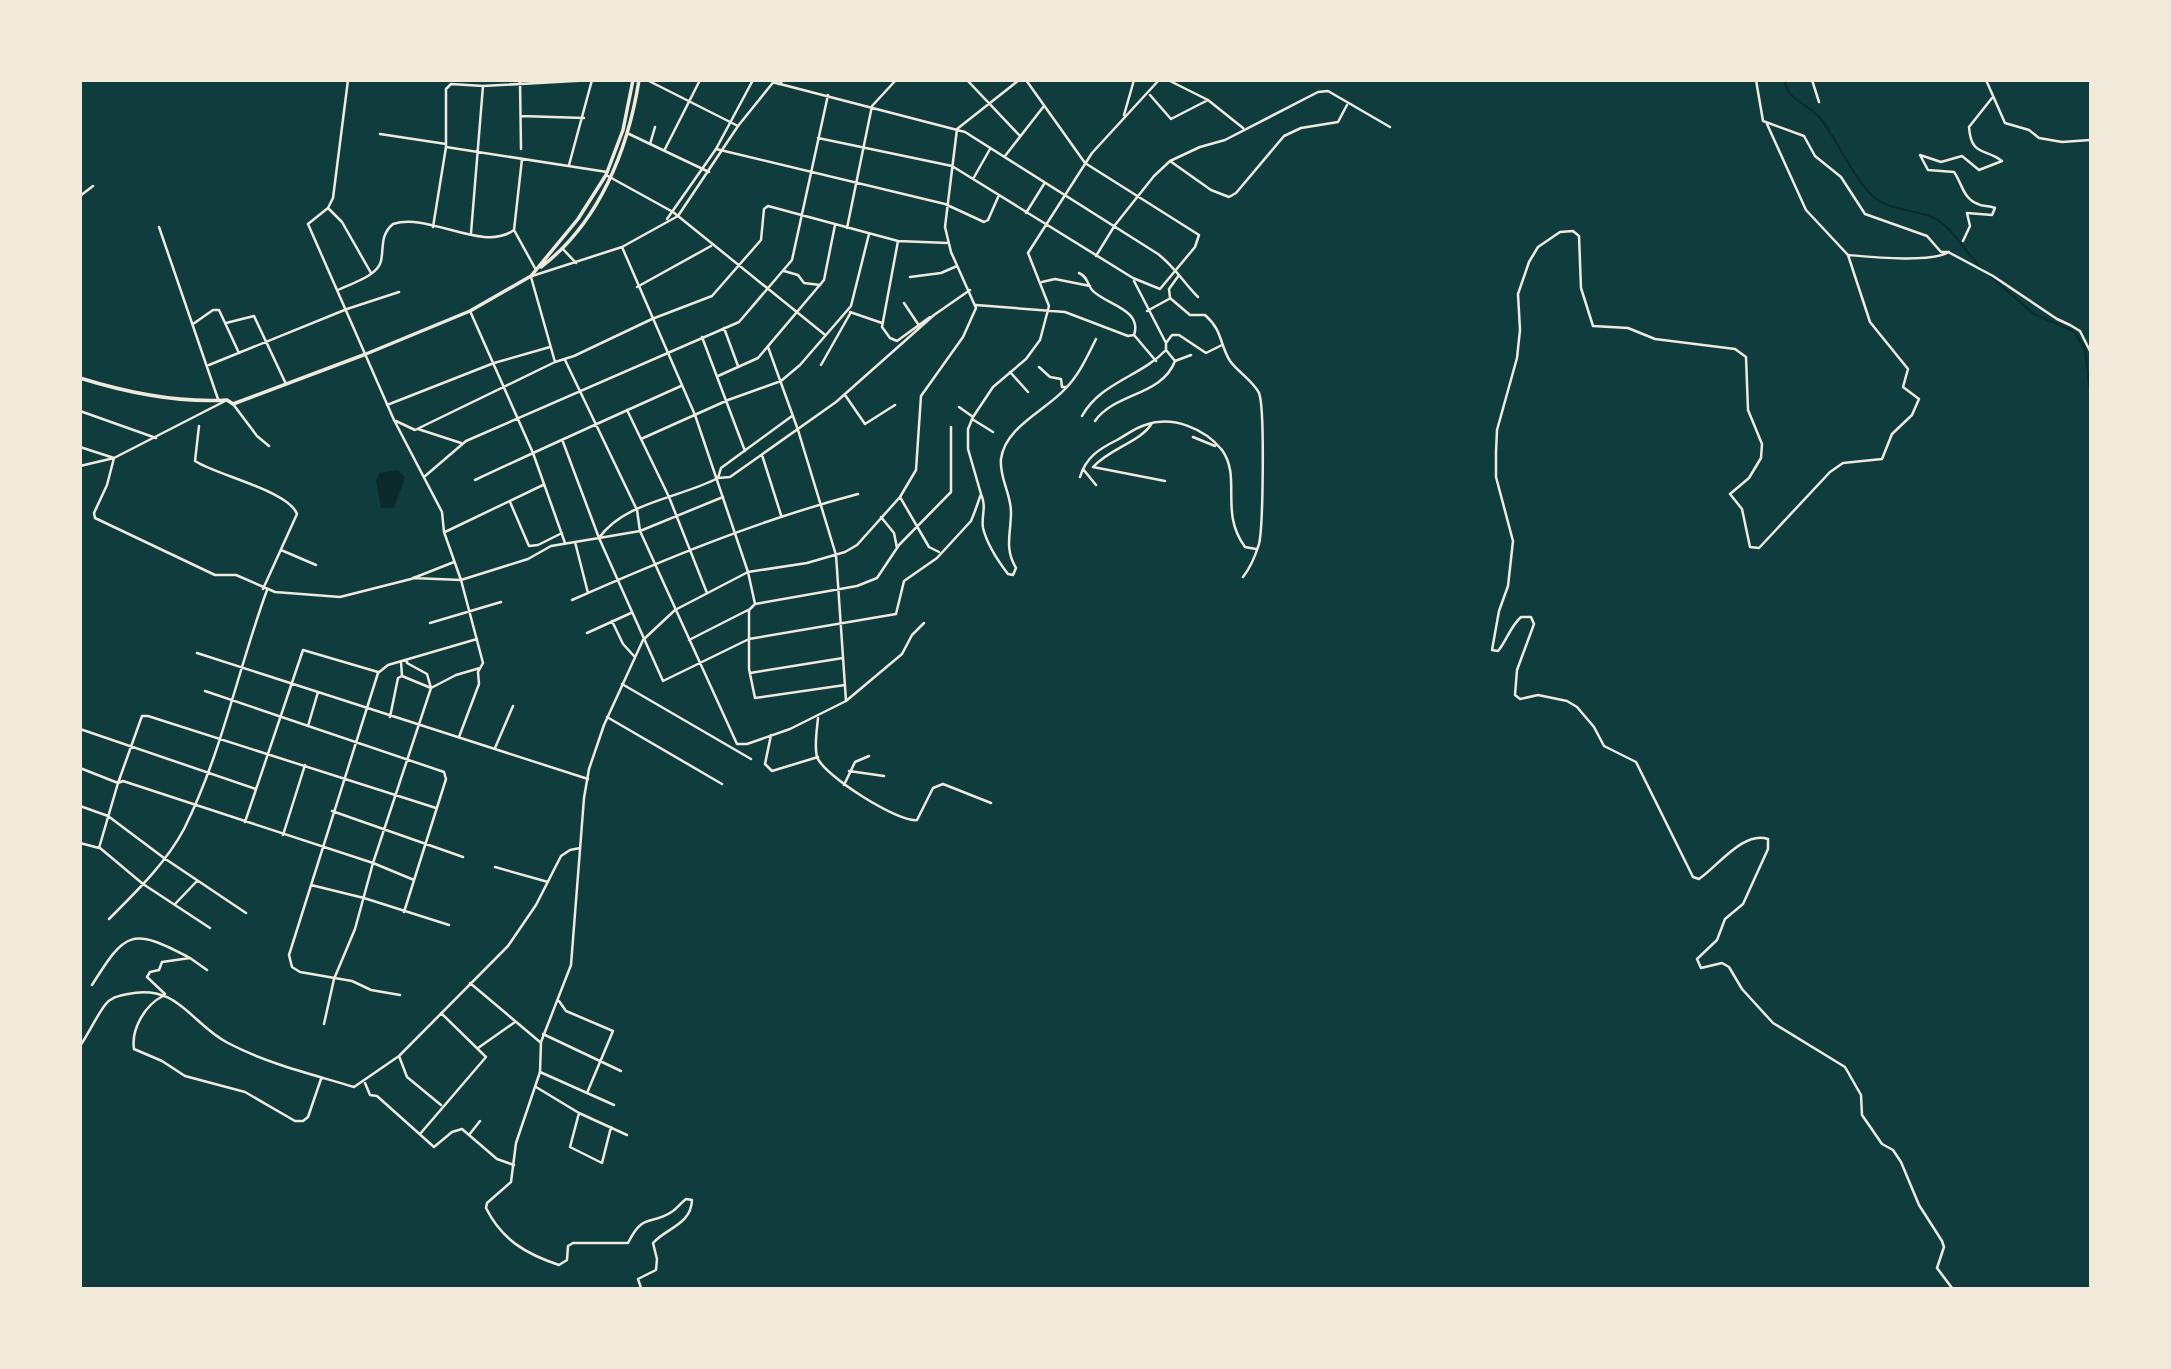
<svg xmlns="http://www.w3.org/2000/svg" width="2171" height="1369" font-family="Cabin,sans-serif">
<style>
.water{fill:#0a2a2b}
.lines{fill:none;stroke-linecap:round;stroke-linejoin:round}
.stream{stroke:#0a2a2b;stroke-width:2}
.minor{stroke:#f1e9da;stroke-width:2.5}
.tertiary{stroke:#f1e9da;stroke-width:2.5}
.trunk{stroke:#f1e9da;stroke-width:3.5}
</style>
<rect width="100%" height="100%" fill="#0f3d3e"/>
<!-- water -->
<path class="water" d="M398 470 405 477 394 508H381L376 481 379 473Z"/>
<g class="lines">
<!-- stream -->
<path class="stream" d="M1784 80C1789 103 1807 102 1820 118 1839 142 1853 179 1875 198 1892 211 1917 209 1936 219 1956 231 1967 255 1983 270
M1990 276 2034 314 2073 331 2085 348 2090 393"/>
<!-- minor -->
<path class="minor" d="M520 80 521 149
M647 80 738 126
M967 80 1020 136
M1168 80 1208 100 1243 128
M1812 80 1819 102
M1986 80 2005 123 2029 130 2039 138 2062 142 2090 140
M780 84 965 132 1158 254C1175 267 1183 282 1198 297
M1150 95 1171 119 1208 100
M1124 115 1134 80
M521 116 584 118
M1767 124 1806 210 1848 255
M957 129 1019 80
M627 133 709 172
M380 134 446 144
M818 138 952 166 1133 278 1160 289 1195 247 1199 235 1085 163 1026 80
M650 144 655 127
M446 147V89L451 84 483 86 592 80
M665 149 700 80
M716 149 945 204 984 222 988 220 999 195
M1005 156 1044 106
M1170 161 1211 190 1229 197 1236 193 1284 136 1301 128 1338 122 1347 105
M569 165 592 80
M606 175 673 212 824 334
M973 179 990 149
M80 196 93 186
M328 208 333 198 348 80
M1026 213 1044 184
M159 227 218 399
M433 227 446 147 607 172
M847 228 872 106 896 80
M514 230 536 270
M471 233 483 86
M898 241 882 327 890 338 897 341 930 317
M1963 241 1970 226 1967 213 1992 215 1995 208C1988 205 1983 207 1978 204 1963 199 1962 183 1954 172L1928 170 1920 155 1941 162 1962 156 1979 170 2002 161C1986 148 1971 157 1969 127L1992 98
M1950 253 1993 276 2057 319 2070 325 2080 331 2090 351
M1096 256 1115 225 1154 176 1170 161 1200 147 1225 140 1318 92 1328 91 1390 127
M784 271 798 275 804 283 820 285
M371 273 342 222 328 208 308 224 394 420 442 512 444 532 461 580 483 663 478 672 479 684 459 737
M1179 275 1169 289 1170 298 1190 315H1205C1223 331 1219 343 1230 361 1238 372 1253 381 1259 393 1265 408 1263 528 1259 544 1255 557 1251 567 1243 577
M531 277 555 362
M910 277 941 273 957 266
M1134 281 1166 343
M1042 282 1055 279 1090 286
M637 287 711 246
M338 290C350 284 378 276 381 261 384 247 380 235 393 224 429 212 483 253 514 230L522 159
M904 303 918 324
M976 305 1065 312 1128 336 1134 335C1143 309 1104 304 1092 290 1087 284 1088 277 1079 273
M470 311 533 453 565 543
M1147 311 1169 299
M850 312 882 323
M226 323 254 316 286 384
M193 324 213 310H219L239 353
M724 328 738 366
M1134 335 1156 361
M702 337 745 451
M768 347 798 430 836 555 846 701
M565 360 637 510 640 531 737 744H747L790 729 846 701 902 654 912 635 924 623
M1175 361 1191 355
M209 365 347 309 399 292
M821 365 851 312
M1039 367 1050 377 1061 379 1062 387H1067
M1010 372 1028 392
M718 376 758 358 824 280 835 225
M845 395 865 424 895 405
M233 404 257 436 269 446
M387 405 494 363 550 347
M959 407 973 417
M627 410 669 497 707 593
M80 411 156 438
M1082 416C1101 382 1140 377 1166 350V343L1172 335H1179L1206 353 1222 345
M972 419 993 432
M396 421 415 430 555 362 574 356 652 319 712 296 761 240 764 209 768 206 898 241 948 243
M1095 421C1114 393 1162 396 1175 361L1166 350
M1152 423C1141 442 1110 448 1093 467L1165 481
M199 426 195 461C216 475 289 491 297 514L263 589
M418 429 461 443
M1193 437 1215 446
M641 439 728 400 781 381 800 365 851 306 869 234
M563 442 599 538 663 681 749 639 896 614 904 581 937 558 971 521 975 511 981 494 968 449V429L973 417 993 387 1026 359 1040 340 1049 306 1028 253 1092 153 1159 80
M80 447 114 458 107 485 94 513 95 518 215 575H236L275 592 340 597 411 579 454 562
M762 455 781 515
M80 466 114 458 227 400
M1083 469 1096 485
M424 477 466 441 739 322 792 260 828 95
M1080 477C1086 457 1099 449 1117 440 1126 435 1135 428 1145 425 1173 415 1205 429 1222 450 1242 478 1219 512 1245 547L1256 549
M718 478 721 468 792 416
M475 480C543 448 612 417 681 386
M981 494C987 507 981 516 983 528 987 544 998 561 1008 574L1013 575 1016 568C1004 548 1011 534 1011 512 1011 494 999 477 1001 459 1005 427 1045 411 1065 389 1079 375 1087 357 1096 339
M900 497 929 547 939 552
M510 502 529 546 538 545 562 533
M881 517 894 533 897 548
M445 532 543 485
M599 538 640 531 723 497
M575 542 588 593
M281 550 316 565
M413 578 461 580 528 559 551 546 599 538C624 502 680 498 718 478L730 477 836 402 934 315 970 290
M572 600C665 559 759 520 858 494
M755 604 857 586 877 578 899 545 951 492V427
M612 621 623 644 634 656
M430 623 501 602
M587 633 631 613
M689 640 748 610
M197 653 588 779
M407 660V663L427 674 431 688 456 675 480 668
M750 673 843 658
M622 684 751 759
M845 685 755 698 749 669V610L755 604 748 572 807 563 845 552 857 545 900 497 916 470 921 396 963 337 976 308 951 252 945 227 957 129
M205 691 444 772 446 779 404 912
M390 717 398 678 402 676
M607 717 722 784
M818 718C817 730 814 746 817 757 824 776 899 823 917 820L933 788 943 784 991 803
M308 726 318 692
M80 729 256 789
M771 735 765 764 772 771 818 757
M495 748 513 706
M80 768 118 783 142 716H148L436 808
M849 771 884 776
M844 785 855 762 869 756
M80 806 108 816 164 858 246 913
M332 811 463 857
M245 822 303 650 378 672
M283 835 305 765
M80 843 99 848 118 783 123 781 373 863 414 880
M100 848 143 884 210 928
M495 867 548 882
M311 885 364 898 449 925
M175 904 197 881
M109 919C136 892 166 863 184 829 222 753 238 669 267 590
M470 983 540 1042
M92 985C126 931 131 927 190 958
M165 994 147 977 150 972 159 970 162 962 190 958 207 970
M400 995 371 990 352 981 300 972 292 967 289 955 378 673 388 665 477 639
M163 996C145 1005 131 1029 134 1049L162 1061 185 1076 245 1092 295 1121H303L308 1117 321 1079
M559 1001 566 1011 613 1031 587 1093
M324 1024 334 979 355 929 373 863 431 688 402 676 401 662
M543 1034 621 1071
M80 1046C89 1033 96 1017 105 1005 111 997 119 996 128 994 178 983 191 1024 228 1043 268 1064 311 1074 354 1087L399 1056 508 946 536 905 561 856 570 850 580 848
M478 1048 515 1022
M399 1056 407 1077 441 1105
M540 1072 614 1105
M365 1083 370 1095 377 1096 434 1147 452 1132 462 1129 497 1159 514 1165
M536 1087 579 1113 627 1135
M579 1113 570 1147 602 1163 611 1127
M420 1134 486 1057 441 1013
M469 1135 480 1121"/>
<!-- tertiary -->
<path class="tertiary" d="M1756 80 1763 121 1804 136 1815 156 1841 177 1865 214 1927 236 1941 252H1949C1930 263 1871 257 1848 255L1870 322 1908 369 1903 387 1919 399 1912 415 1892 434 1882 459 1843 463 1830 472 1759 548 1750 547 1742 509 1730 494 1749 478 1761 458 1762 444 1748 410 1746 357 1735 349 1655 339 1628 328 1593 326 1581 288 1579 236 1573 231 1560 232 1538 247 1529 262 1518 294 1520 330 1517 358 1497 430 1496 452V477L1513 541 1508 586 1499 611 1492 650 1498 651C1507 640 1510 627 1521 617H1531L1534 624 1517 670 1515 695 1520 699 1538 695 1567 701 1577 707 1594 727 1604 746 1636 762 1693 877 1699 879C1717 867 1744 830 1768 839V849L1743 904 1725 919 1717 940 1697 959 1701 968 1722 963 1729 967 1742 989 1773 1023 1845 1067 1861 1095 1862 1115 1882 1144 1893 1150 1901 1162 1919 1205 1942 1241 1944 1247 1937 1268 1952 1288
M773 82 779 84 783 80
M667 219 716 149 753 80
M622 247 695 415 748 572 675 610 643 640 604 725 589 769 584 798 571 965 541 1042 540 1072 516 1143 511 1182 487 1203 486 1208C502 1240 526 1254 559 1265L567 1260 568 1246 573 1243H628C644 1211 650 1227 673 1211 677 1208 681 1203 686 1199L692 1200C691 1225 666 1228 653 1243L657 1259 656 1270 638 1279 641 1288
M562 248 576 263
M532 276 622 247 678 216 738 126 775 80"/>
<!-- trunk -->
<path class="trunk" d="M541 267C599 223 628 150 639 80
M80 378C128 393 177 403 227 400L233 404 366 354 470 311 531 276 578 219 606 175 623 130 633 80"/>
</g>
<!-- border -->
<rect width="2171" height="1369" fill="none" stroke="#f1e9da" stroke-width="164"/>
</svg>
